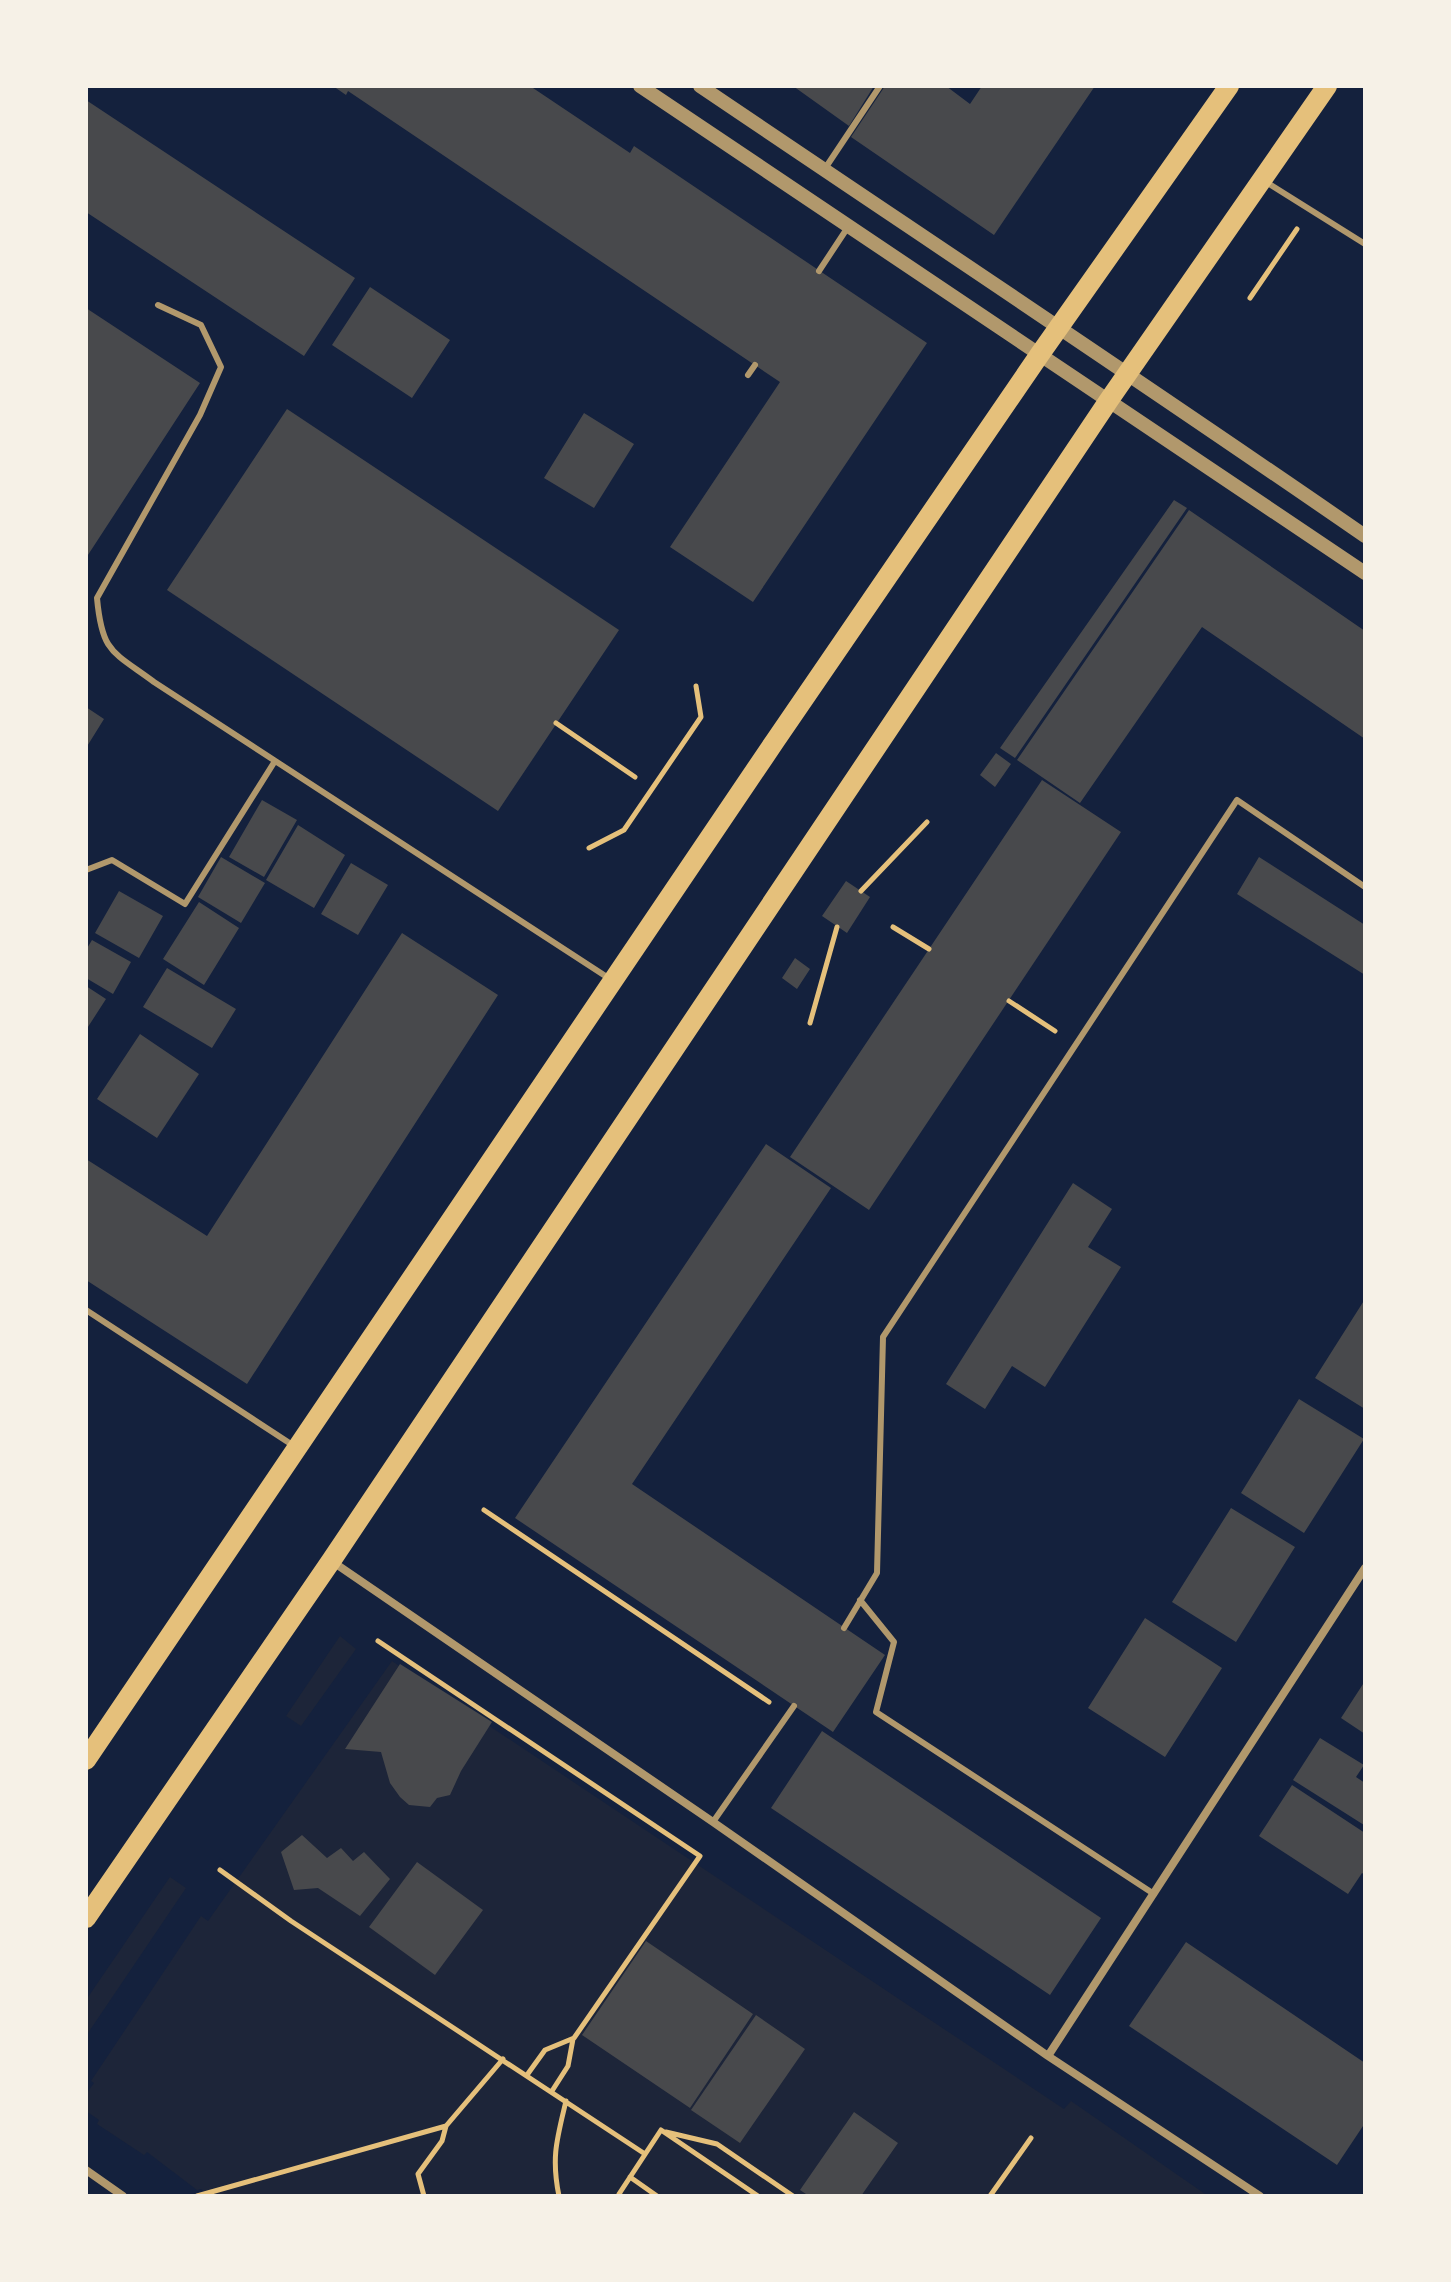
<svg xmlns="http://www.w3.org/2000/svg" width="1451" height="2282" font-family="'Roboto Condensed',sans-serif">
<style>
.green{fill:#1d2539}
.building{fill:#48494c}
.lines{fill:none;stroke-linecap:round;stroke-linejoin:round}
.path{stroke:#e5c07b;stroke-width:5}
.service{stroke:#b1986c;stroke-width:6}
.minor{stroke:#b1986c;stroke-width:8}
.tertiary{stroke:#b1986c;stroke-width:14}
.primary{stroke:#e5c07b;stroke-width:20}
</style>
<rect width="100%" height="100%" fill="#14213d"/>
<!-- green -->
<path class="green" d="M340 1636 356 1649 301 1726 286 1716Z
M392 1661 1064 2109 1071 2101 1208 2196H212L201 2189 197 2190 147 2152 144 2155 97 2124 99 2120 86 2111V2094L94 2083 91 2081 201 1916 208 1921Z
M170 1877 186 1888 86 2036V2000Z"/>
<!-- building -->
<path class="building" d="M333 86H530L630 153 634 146 927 343 753 602 670 547 780 382 348 91 346 95Z
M793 86H874L849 126Z
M885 86H946L970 104 982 86H1095L994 235 851 137Z
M86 100 355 278 304 356 86 212Z
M370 287 450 340 412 398 332 345Z
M86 308 200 383 86 558Z
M287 409 619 630 498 811 167 590Z
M584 413 634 444 594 508 544 478Z
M1174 500 1187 508 1015 758 1000 748Z
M1189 510 1365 631V739L1202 627 1080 803 1017 760Z
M86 707 104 719 86 748Z
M996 753 1011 764 995 787 980 775Z
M1042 780 1121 832 869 1210 790 1157Z
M262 800 297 820 264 877 229 857Z
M298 825 345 855 314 908 266 880Z
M221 857 265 883 241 923 198 897Z
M1259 857 1365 925V975L1237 894Z
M351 863 388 885 358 935 321 914Z
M846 881 870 897 847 933 822 916Z
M119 891 163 916 139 958 95 933Z
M199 902 239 928 204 985 163 959Z
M402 933 498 995 247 1384 86 1280V1159L207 1236Z
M92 940 131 962 113 994 86 978V950Z
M795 958 810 969 797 989 782 978Z
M167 968 236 1009 212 1048 143 1007Z
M86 986 106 999 86 1030Z
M140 1034 199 1074 157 1138 97 1099Z
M766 1144 831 1188 632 1484 885 1655 833 1732 515 1518Z
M1073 1183 1112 1209 1088 1247 1121 1267 1045 1387 1012 1366 985 1409 946 1384Z
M1365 1299V1409L1315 1378Z
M1299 1399 1364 1439 1304 1533 1241 1493Z
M1231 1508 1295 1547 1236 1642 1172 1602Z
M1145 1618 1222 1668 1165 1757 1088 1708Z
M400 1664 492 1722 461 1771 450 1795 437 1798 430 1807 409 1805 400 1797 390 1783 381 1752 345 1749Z
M1365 1681V1734L1341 1718Z
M822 1731 1101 1918 1050 1995 771 1808Z
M1320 1738 1364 1765 1356 1777 1365 1783 1364 1825 1293 1780Z
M1292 1785 1365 1833V1875L1362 1873 1348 1894 1259 1836Z
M302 1835 327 1858 341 1848 353 1861 364 1852 390 1879 360 1916 318 1888 294 1890 281 1852Z
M417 1862 483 1910 435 1975 369 1927Z
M646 1941 753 2014 690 2108 582 2035Z
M1186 1942 1365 2063V2123L1337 2165 1129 2026Z
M756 2015 805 2049 740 2143 691 2110Z
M854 2112 898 2143 861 2196H809L800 2190Z"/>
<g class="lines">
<!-- path -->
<path class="path" d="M1250 298 1297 229
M556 723 635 777
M589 848 624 830 701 717 696 686
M861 891 927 822
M893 927 929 949
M1009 1001 1055 1031
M810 1023 837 927
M484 1510 769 1702
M378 1641 700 1856 574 2038 545 2050 527 2075
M220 1870 291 1921 645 2154
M552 2091 568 2066 573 2039
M666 2132 717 2144 793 2196
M630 2177 657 2196
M197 2196 446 2126 503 2059
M424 2196 418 2174 442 2141 446 2126
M559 2196C551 2157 557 2139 566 2101
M621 2196 619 2194 661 2130 758 2196
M990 2196 1031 2138"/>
<!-- service -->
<path class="service" d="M824 170 880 86
M1266 182 1365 244
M819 271 848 227
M158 305 201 325 221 367 200 415 97 598C102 653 112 651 154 682L610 979
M748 375 755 365
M86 870 112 860 185 904 275 761
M86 1310 294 1446
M860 1600 894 1642 876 1712 1154 1894
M844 1628 877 1573 883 1337 1237 800 1365 887
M713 1822 794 1706"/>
<!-- minor -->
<path class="minor" d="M333 1562 713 1822 1048 2056 1260 2196
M1048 2056 1365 1568
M86 2170 123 2196"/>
<!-- tertiary -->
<path class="tertiary" d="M640 86 1365 573
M700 86C922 236 1145 384 1365 536"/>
<!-- primary -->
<path class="primary" d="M86 1760 775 741 1040 354 1229 86
M86 1918 331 1561 1109 400 1327 86"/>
</g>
<!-- border -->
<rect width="1451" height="2282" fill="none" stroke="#f6f1e7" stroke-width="176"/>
</svg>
